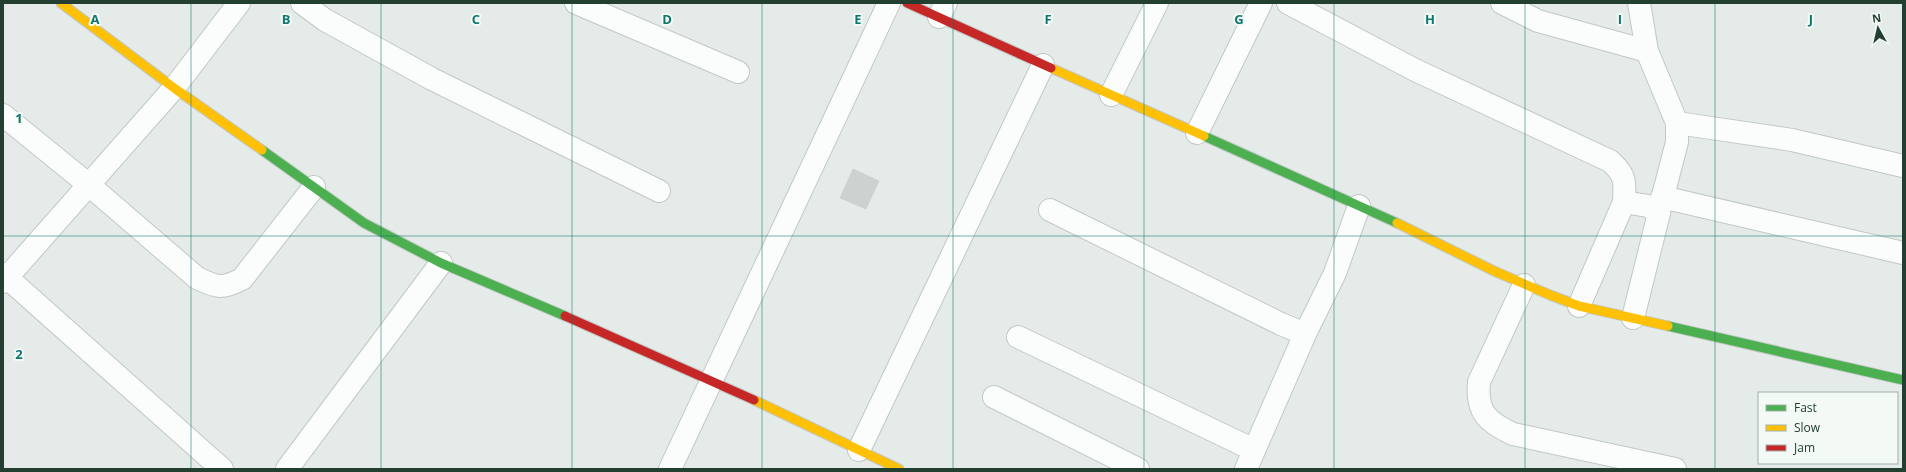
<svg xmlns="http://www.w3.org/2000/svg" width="1906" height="472" font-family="'Open Sans',sans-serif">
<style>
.building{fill:#ccd2cf;stroke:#ced4d0}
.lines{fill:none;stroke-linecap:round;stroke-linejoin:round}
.street-casing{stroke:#c2c8c5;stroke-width:24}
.fast-casing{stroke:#c1c8c5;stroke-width:11}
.slow-casing{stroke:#c1c8c5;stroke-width:11}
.jam-casing{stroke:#c1c8c5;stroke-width:11}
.street{stroke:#fbfcfc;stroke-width:22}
.fast{stroke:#4caf50;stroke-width:9}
.slow{stroke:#ffc107;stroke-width:9}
.jam{stroke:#c62828;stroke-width:9}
.grid{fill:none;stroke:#0f766e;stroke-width:1;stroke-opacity:0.55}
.grid-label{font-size:13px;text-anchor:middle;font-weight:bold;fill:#0f766e;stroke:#f3f9f5;stroke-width:4;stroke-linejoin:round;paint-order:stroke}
</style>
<rect width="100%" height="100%" fill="#e5ebe8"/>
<!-- building -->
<path class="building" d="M853 169 879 181 866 209 840 198Z"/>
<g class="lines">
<defs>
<path id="street" d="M302 3 325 20 432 79 659 191
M576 3 738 72
M1288 3 1415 70 1610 161C1626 175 1625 182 1624 202L1648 206 1659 213 1633 318
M1502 3 1538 21 1647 51
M1639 3 1647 51 1677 123V142L1659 211
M939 17 946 3
M1111 95 1157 3
M3 115 89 185 197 278C218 288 222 289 242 279L314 187
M1677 123 1792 140 1903 166
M1197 133 1261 3
M1662 197 1903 253
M1050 210 1281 324 1305 334 1335 273 1359 206
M3 274 222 469
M3 282 174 88 239 3
M1524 285 1479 382C1476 412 1487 422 1513 434L1675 469
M1579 306 1624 202
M1018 337 1254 450
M994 397 1138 469
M859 450 1043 65
M287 469 441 263
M670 469 889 3
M1246 469 1305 334"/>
<path id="fast" d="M1204 136 1397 223
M262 150 364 223 441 263 565 316
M1668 326 1903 380"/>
<path id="slow" d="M61 3 174 88 262 150
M1051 68 1204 136
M1397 223 1494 271 1550 295 1579 306 1668 326
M754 400 899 469"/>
<path id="jam" d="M907 3 1051 68
M565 316 754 400"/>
</defs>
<!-- street casing -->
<use href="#street" class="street-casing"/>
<!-- fast casing -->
<use href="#fast" class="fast-casing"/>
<!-- slow casing -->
<use href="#slow" class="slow-casing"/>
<!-- jam casing -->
<use href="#jam" class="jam-casing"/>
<!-- street -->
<use href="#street" class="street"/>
<!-- fast -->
<use href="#fast" class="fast"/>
<!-- slow -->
<use href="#slow" class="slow"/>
<!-- jam -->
<use href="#jam" class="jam"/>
</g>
<!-- grid -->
<path class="grid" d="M191 3V469M381 3V469M572 3V469M762 3V469M953 3V469M1144 3V469M1334 3V469M1525 3V469M1715 3V469M3 236H1903"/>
<g class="grid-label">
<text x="95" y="24">A</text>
<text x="286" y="24">B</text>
<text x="476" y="24">C</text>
<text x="667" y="24">D</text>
<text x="858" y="24">E</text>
<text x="1048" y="24">F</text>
<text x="1239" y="24">G</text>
<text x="1430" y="24">H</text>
<text x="1620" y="24">I</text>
<text x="1811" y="24">J</text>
<text x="19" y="123">1</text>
<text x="19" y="359">2</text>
</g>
<!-- border -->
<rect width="1906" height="472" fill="none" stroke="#223f32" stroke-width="8"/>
<!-- legend -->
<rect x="1758" y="392" width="140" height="72" fill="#f3f9f5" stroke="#9fafa7"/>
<rect x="1766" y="405" width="20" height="6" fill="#4caf50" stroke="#9fafa7"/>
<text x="1794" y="412" font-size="12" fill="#223f32">Fast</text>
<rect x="1766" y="425" width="20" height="6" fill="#ffc107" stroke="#9fafa7"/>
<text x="1794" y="432" font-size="12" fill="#223f32">Slow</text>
<rect x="1766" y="445" width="20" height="6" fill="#c62828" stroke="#9fafa7"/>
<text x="1794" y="452" font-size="12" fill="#223f32">Jam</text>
<!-- north arrow -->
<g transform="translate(1878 28) rotate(352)" stroke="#f3f9f5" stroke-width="3" paint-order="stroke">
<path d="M0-3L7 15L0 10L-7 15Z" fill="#223f32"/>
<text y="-6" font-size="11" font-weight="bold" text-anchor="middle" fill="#223f32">N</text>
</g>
</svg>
